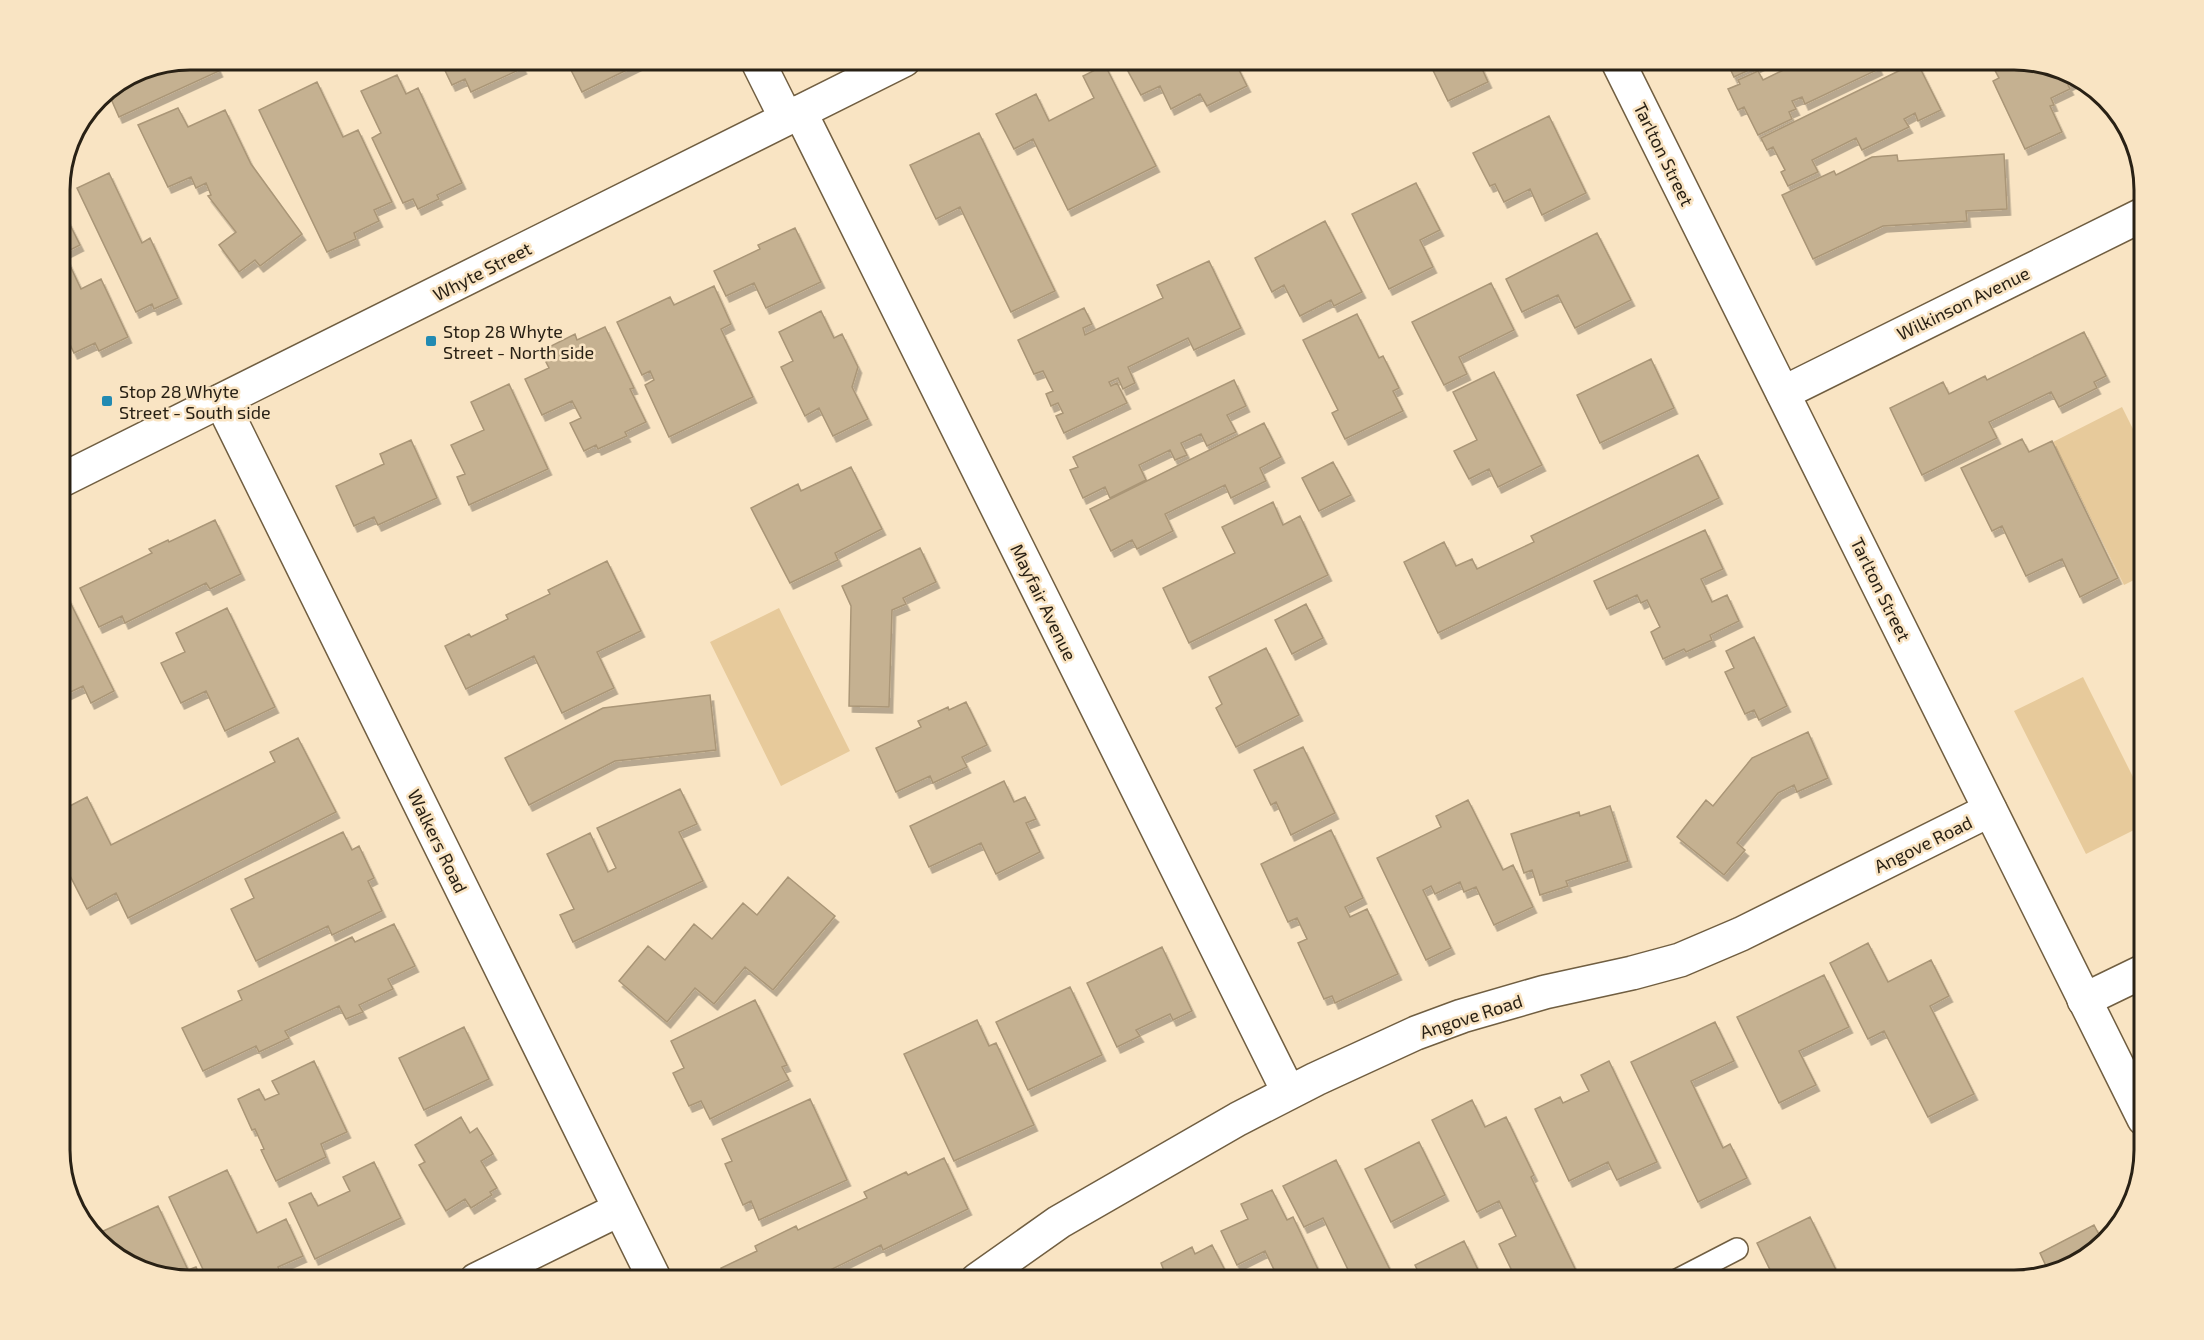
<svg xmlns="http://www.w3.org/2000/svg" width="2204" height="1340" font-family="'Exo 2',sans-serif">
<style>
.green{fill:#e7ca9b}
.building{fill:#c5b191;stroke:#aa9677;stroke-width:1.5;filter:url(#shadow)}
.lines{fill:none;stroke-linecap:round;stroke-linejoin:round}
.lane-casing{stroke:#705e41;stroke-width:24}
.street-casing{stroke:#705e41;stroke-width:36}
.secondary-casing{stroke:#705e41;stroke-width:36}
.lane{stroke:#fff;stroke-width:21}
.street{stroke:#fff;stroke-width:33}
.secondary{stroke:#fff;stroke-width:33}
.poi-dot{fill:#228ab2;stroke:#f9e4c3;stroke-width:2}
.labels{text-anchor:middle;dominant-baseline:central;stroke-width:5;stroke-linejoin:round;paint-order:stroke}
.street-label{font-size:18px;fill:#292115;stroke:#f9e4c3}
.poi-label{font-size:18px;fill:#292115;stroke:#f9e4c3;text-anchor:start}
.rim{fill:none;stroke:#292115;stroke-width:3}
</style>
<defs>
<filter id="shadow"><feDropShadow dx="3.5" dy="6" stdDeviation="0" flood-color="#0004"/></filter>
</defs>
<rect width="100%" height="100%" fill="#f9e4c3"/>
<!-- green -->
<path class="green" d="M2122 407 2144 451V575L2124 585 2053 442Z
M779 608 850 751 781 786 710 642Z
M2083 677 2144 799V825L2086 854 2014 711Z"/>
<!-- building -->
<path class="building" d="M190 60H214L219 71 119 117 108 92 141 70Z
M440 60H519L523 68 471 92 465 79 452 85Z
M566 60H647L582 92Z
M1122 60H1234L1247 86 1207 106 1200 94 1171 109 1160 86 1141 95Z
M1428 60H1478L1488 82 1448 101Z
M1726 60H1770L1734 77Z
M1804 60H1875L1879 69 1805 104 1802 97 1792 101 1796 109 1789 112 1792 119 1758 135 1744 107 1738 110 1728 89 1740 84 1738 80 1758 71 1763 80Z
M2014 60 2075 77 2077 80 2068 85 2070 89 2051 98 2054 105 2050 106 2062 132 2025 149 1993 81 1999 78 1990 61Z
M1917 62 1941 110 1918 121 1915 113 1904 119 1909 127 1862 150 1856 138 1812 160 1818 172 1788 186 1781 172 1785 170 1773 147 1767 150 1761 138Z
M1105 65 1156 166 1068 210 1033 139 1014 149 996 114 1036 94 1049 121 1094 98 1083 76Z
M397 75 406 94 418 88 462 183 437 195 439 199 418 209 413 199 403 203 372 138 381 133 361 91Z
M317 82 343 137 358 130 392 202 374 210 379 221 354 233 356 239 327 252 259 110Z
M178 108 188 127 225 110 251 164 302 234 260 266 255 260 239 272 219 245 236 232 208 196 211 195 206 183 196 188 191 177 168 187 138 125Z
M1549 116 1586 193 1542 215 1530 189 1504 202 1495 184 1490 186 1473 153Z
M979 133 1055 291 1011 312 960 207 936 219 910 165Z
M2004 154 2007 209 1966 211 1967 221 1883 226 1813 259 1782 195 1834 171 1836 175 1872 157 1897 155 1898 161Z
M109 173 142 243 150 238 178 298 154 309 152 304 136 312 77 188Z
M1416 183 1440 230 1420 240 1433 267 1389 289 1352 214Z
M60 205 80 245 64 253 81 289 101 279 128 337 99 351 95 343 74 353 60 323Z
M1325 221 1362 292 1334 306 1331 300 1300 316 1284 285 1272 292 1255 258Z
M795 228 821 282 766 308 754 283 726 296 714 271 760 249 758 245Z
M1597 233 1631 300 1575 328 1558 295 1522 312 1506 279Z
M1209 261 1241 328 1194 350 1188 338 1128 367 1135 383 1123 389 1118 378 1109 382 1111 386 1117 383 1127 403 1064 433 1056 416 1063 413 1058 403 1051 406 1046 394 1053 391 1043 371 1034 374 1018 340 1084 308 1092 324 1083 328 1085 335 1163 298 1157 285Z
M1491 283 1514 330 1459 357 1467 374 1444 385 1412 322Z
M714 286 731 324 721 329 753 397 669 437 645 385 654 380 650 371 642 375 617 322 670 297 674 305Z
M821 311 834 338 842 334 858 367 852 387 868 419 833 436 819 408 805 416 781 367 793 361 779 332Z
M1357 314 1379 358 1383 356 1399 388 1393 391 1403 411 1345 439 1332 413 1338 410 1303 340Z
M605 327 634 388 630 389 646 422 625 432 627 436 598 449 596 445 584 451 570 423 581 418 572 401 542 415 525 379 549 368 546 362 556 357 551 346 575 334 577 340Z
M2084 332 2106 376 2094 382 2097 388 2059 407 2051 392 1989 422 1997 438 1922 475 1890 408 1943 382 1949 394 1985 376 1987 380Z
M1651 359 1674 408 1600 443 1577 395Z
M1494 372 1542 465 1498 487 1489 469 1469 479 1454 451 1477 440 1453 392Z
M1234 380 1246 406 1227 415 1236 432 1207 446 1201 434 1181 443 1187 455 1175 460 1170 450 1139 465 1146 480 1110 498 1105 487 1083 498 1070 470 1078 467 1073 457Z
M509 384 548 469 469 505 457 477 465 474 451 445 484 430 471 402Z
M1264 423 1281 457 1260 468 1266 481 1231 498 1225 485 1165 514 1173 531 1137 549 1132 540 1111 551 1090 509Z
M2022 439 2029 452 2052 441 2118 578 2080 597 2062 559 2026 576 2002 526 1992 531 1961 468Z
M411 440 437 498 378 525 374 517 354 526 336 486 384 464 380 454Z
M1698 455 1719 498 1438 633 1404 562 1444 542 1456 566 1472 559 1477 569 1534 542 1531 536Z
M1333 462 1351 495 1319 511 1302 478Z
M851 467 882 529 835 553 838 560 790 583 751 508 798 484 801 491Z
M1273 502 1283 525 1300 516 1328 575 1189 643 1163 588 1235 553 1222 527Z
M215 520 241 574 210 589 206 583 125 623 122 616 99 627 80 588 152 553 149 549 168 540 169 542Z
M1705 530 1723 569 1701 579 1712 602 1727 595 1739 621 1710 635 1712 640 1686 652 1684 649 1663 659 1651 632 1660 627 1647 600 1641 603 1637 595 1607 609 1594 581Z
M920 548 936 582 903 598 906 604 892 610 889 707 849 706 851 606 842 586Z
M607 561 641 631 597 652 614 688 562 713 534 656 466 689 445 646 469 634 471 637 508 619 506 615 550 594 548 590Z
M66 594 114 691 91 703 83 686 60 697V597Z
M1306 604 1323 638 1292 654 1275 620Z
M227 608 275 707 225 731 206 691 181 703 161 663 185 652 176 633Z
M1754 637 1787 706 1759 720 1754 710 1745 714 1725 672 1734 668 1726 651Z
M1266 648 1299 715 1236 747 1216 708 1222 704 1209 677Z
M710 695 716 750 615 761 529 805 505 758 603 708Z
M966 702 987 745 962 757 967 767 933 783 930 776 896 792 876 748 921 727 918 721 948 707 949 710Z
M1808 732 1828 778 1797 792 1794 785 1778 793 1737 843 1745 850 1724 875 1677 837 1706 800 1713 806 1752 758Z
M298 738 336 812 128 918 116 893 87 909 60 856V811L87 797 111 845 275 762 270 752Z
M1303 747 1335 813 1291 835 1276 802 1271 805 1254 770Z
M1004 781 1014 802 1025 797 1036 819 1026 823 1040 852 996 874 981 843 929 867 910 826Z
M680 789 697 824 679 832 703 881 573 942 560 915 574 909 547 854 590 833 608 872 616 868 597 828Z
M1468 800 1503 870 1513 865 1533 907 1494 925 1476 887 1464 892 1460 882 1435 894 1431 886 1423 890 1451 948 1426 960 1377 858 1441 827 1436 816Z
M1610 806 1628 861 1566 881 1568 886 1540 895 1532 870 1524 873 1511 834 1579 812 1580 816Z
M1331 830 1363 898 1345 907 1350 917 1367 909 1398 974 1335 1003 1332 996 1324 999 1298 943 1307 939 1297 918 1288 922 1261 864Z
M343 832 352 850 359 846 374 878 368 881 382 911 332 935 328 926 256 961 231 909 254 898 245 879Z
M788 877 835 916 773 990 745 967 714 1004 695 988 667 1022 619 981 648 946 665 960 694 924 712 939 743 903 757 915Z
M394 924 415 966 388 979 393 989 359 1005 363 1012 346 1019 339 1006 285 1031 289 1038 259 1052 256 1046 203 1071 182 1028 242 1000 238 991 352 937 355 942Z
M1868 943 1888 982 1931 960 1949 996 1930 1006 1974 1094 1928 1117 1884 1031 1868 1039 1830 963Z
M1162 947 1192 1011 1173 1020 1170 1014 1136 1030 1140 1036 1117 1047 1087 983Z
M1824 975 1849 1027 1799 1051 1816 1085 1779 1103 1737 1017Z
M1070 987 1102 1055 1028 1090 996 1022Z
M755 1000 787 1065 782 1067 789 1080 710 1119 701 1101 689 1106 673 1073 684 1068 671 1041Z
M977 1020 989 1046 996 1043 1034 1125 954 1161 904 1054Z
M1715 1022 1734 1061 1691 1081 1723 1148 1730 1144 1747 1178 1698 1202 1631 1062Z
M464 1027 489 1079 424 1110 399 1058Z
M314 1061 347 1132 321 1144 326 1157 276 1181 261 1150 264 1149 255 1129 252 1130 238 1099 259 1089 265 1100 279 1094 272 1081Z
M1609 1061 1657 1162 1617 1180 1608 1162 1569 1181 1535 1109 1560 1097 1563 1103 1589 1091 1581 1075Z
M810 1099 847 1180 759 1220 751 1201 743 1205 725 1164 732 1161 722 1139Z
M1472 1100 1485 1127 1506 1117 1534 1175 1531 1177 1579 1277 1572 1280H1528L1523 1271 1514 1275 1499 1244 1516 1236 1499 1201 1477 1212 1432 1120Z
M461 1117 470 1133 477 1128 493 1154 481 1161 497 1188 490 1192 492 1195 471 1208 465 1199 446 1211 419 1165 425 1162 415 1145Z
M1419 1142 1445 1195 1391 1222 1365 1169Z
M944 1158 968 1209 883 1250 881 1245 826 1272 829 1279 826 1280H727L721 1268 757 1251 755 1246 796 1226 798 1230 867 1198 864 1192 906 1172 908 1175Z
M1336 1160 1395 1280H1353L1323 1218 1304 1227 1283 1186Z
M374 1162 401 1218 315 1259 289 1203 311 1193 318 1206 350 1191 343 1177Z
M227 1170 257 1233 286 1219 303 1256 278 1267 282 1276 274 1280H208L169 1197Z
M1272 1190 1287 1220 1293 1217 1323 1280H1279L1265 1251 1237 1265 1221 1231 1248 1219 1241 1204Z
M158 1206 188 1270 196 1267 202 1280H190L125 1262 102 1240 99 1233Z
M1810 1217 1836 1270 1817 1280H1775L1757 1243Z
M2094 1225 2102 1240 2079 1262 2023 1278 2046 1266 2040 1253Z
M1464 1241 1483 1280H1422L1415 1265Z
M1212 1245 1230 1280H1146L1164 1271 1161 1263 1192 1247 1195 1254Z
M573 1274 575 1280H560Z"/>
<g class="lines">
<defs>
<path id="lane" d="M1677 1280 1737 1249"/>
<path id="street" d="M757 60 786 118
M800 112 1289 1093
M1783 393 2144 214
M221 401 655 1280
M2084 1000 2144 971
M476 1280 620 1209
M977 1280 1059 1222 1238 1119 1316 1079 1416 1033 1462 1016 1545 992 1632 973 1680 960 1741 934 1990 810"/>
<path id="secondary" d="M1617 60 2144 1119
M60 481 904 60"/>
</defs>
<!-- lane casing -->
<use href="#lane" class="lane-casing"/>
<!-- street casing -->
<use href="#street" class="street-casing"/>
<!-- secondary casing -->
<use href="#secondary" class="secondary-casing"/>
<!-- lane -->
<use href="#lane" class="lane"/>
<!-- street -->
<use href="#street" class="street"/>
<!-- secondary -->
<use href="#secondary" class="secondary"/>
</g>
<!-- markers -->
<g class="poi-dot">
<rect x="425" y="335" width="12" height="12" rx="3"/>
<rect x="101" y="395" width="12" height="12" rx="3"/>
</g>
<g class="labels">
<!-- street labels -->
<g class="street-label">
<text transform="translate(1664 154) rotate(64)">Tarlton Street</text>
<text transform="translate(482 271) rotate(-27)">Whyte Street</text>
<text transform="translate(1963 303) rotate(-26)">Wilkinson Avenue</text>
<text transform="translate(1881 589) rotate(64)">Tarlton Street</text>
<text transform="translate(1044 602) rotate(64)">Mayfair Avenue</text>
<text transform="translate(438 841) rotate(64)">Walkers Road</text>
<text transform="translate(1923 844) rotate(-26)">Angove Road</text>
<text transform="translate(1471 1016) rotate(-18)">Angove Road</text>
</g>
<!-- poi labels -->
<g class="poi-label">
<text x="443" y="331">Stop 28 Whyte<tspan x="443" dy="21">Street - North side</tspan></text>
<text x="119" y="391">Stop 28 Whyte<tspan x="119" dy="21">Street - South side</tspan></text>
</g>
</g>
<!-- crop -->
<path d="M0 0H2204V1340H0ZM190 70H2014A120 120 0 0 1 2134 190V1150A120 120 0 0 1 2014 1270H190A120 120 0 0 1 70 1150V190A120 120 0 0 1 190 70Z" fill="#f9e4c3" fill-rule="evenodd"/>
<path class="rim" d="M190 70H2014A120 120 0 0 1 2134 190V1150A120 120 0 0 1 2014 1270H190A120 120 0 0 1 70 1150V190A120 120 0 0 1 190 70Z"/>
</svg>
